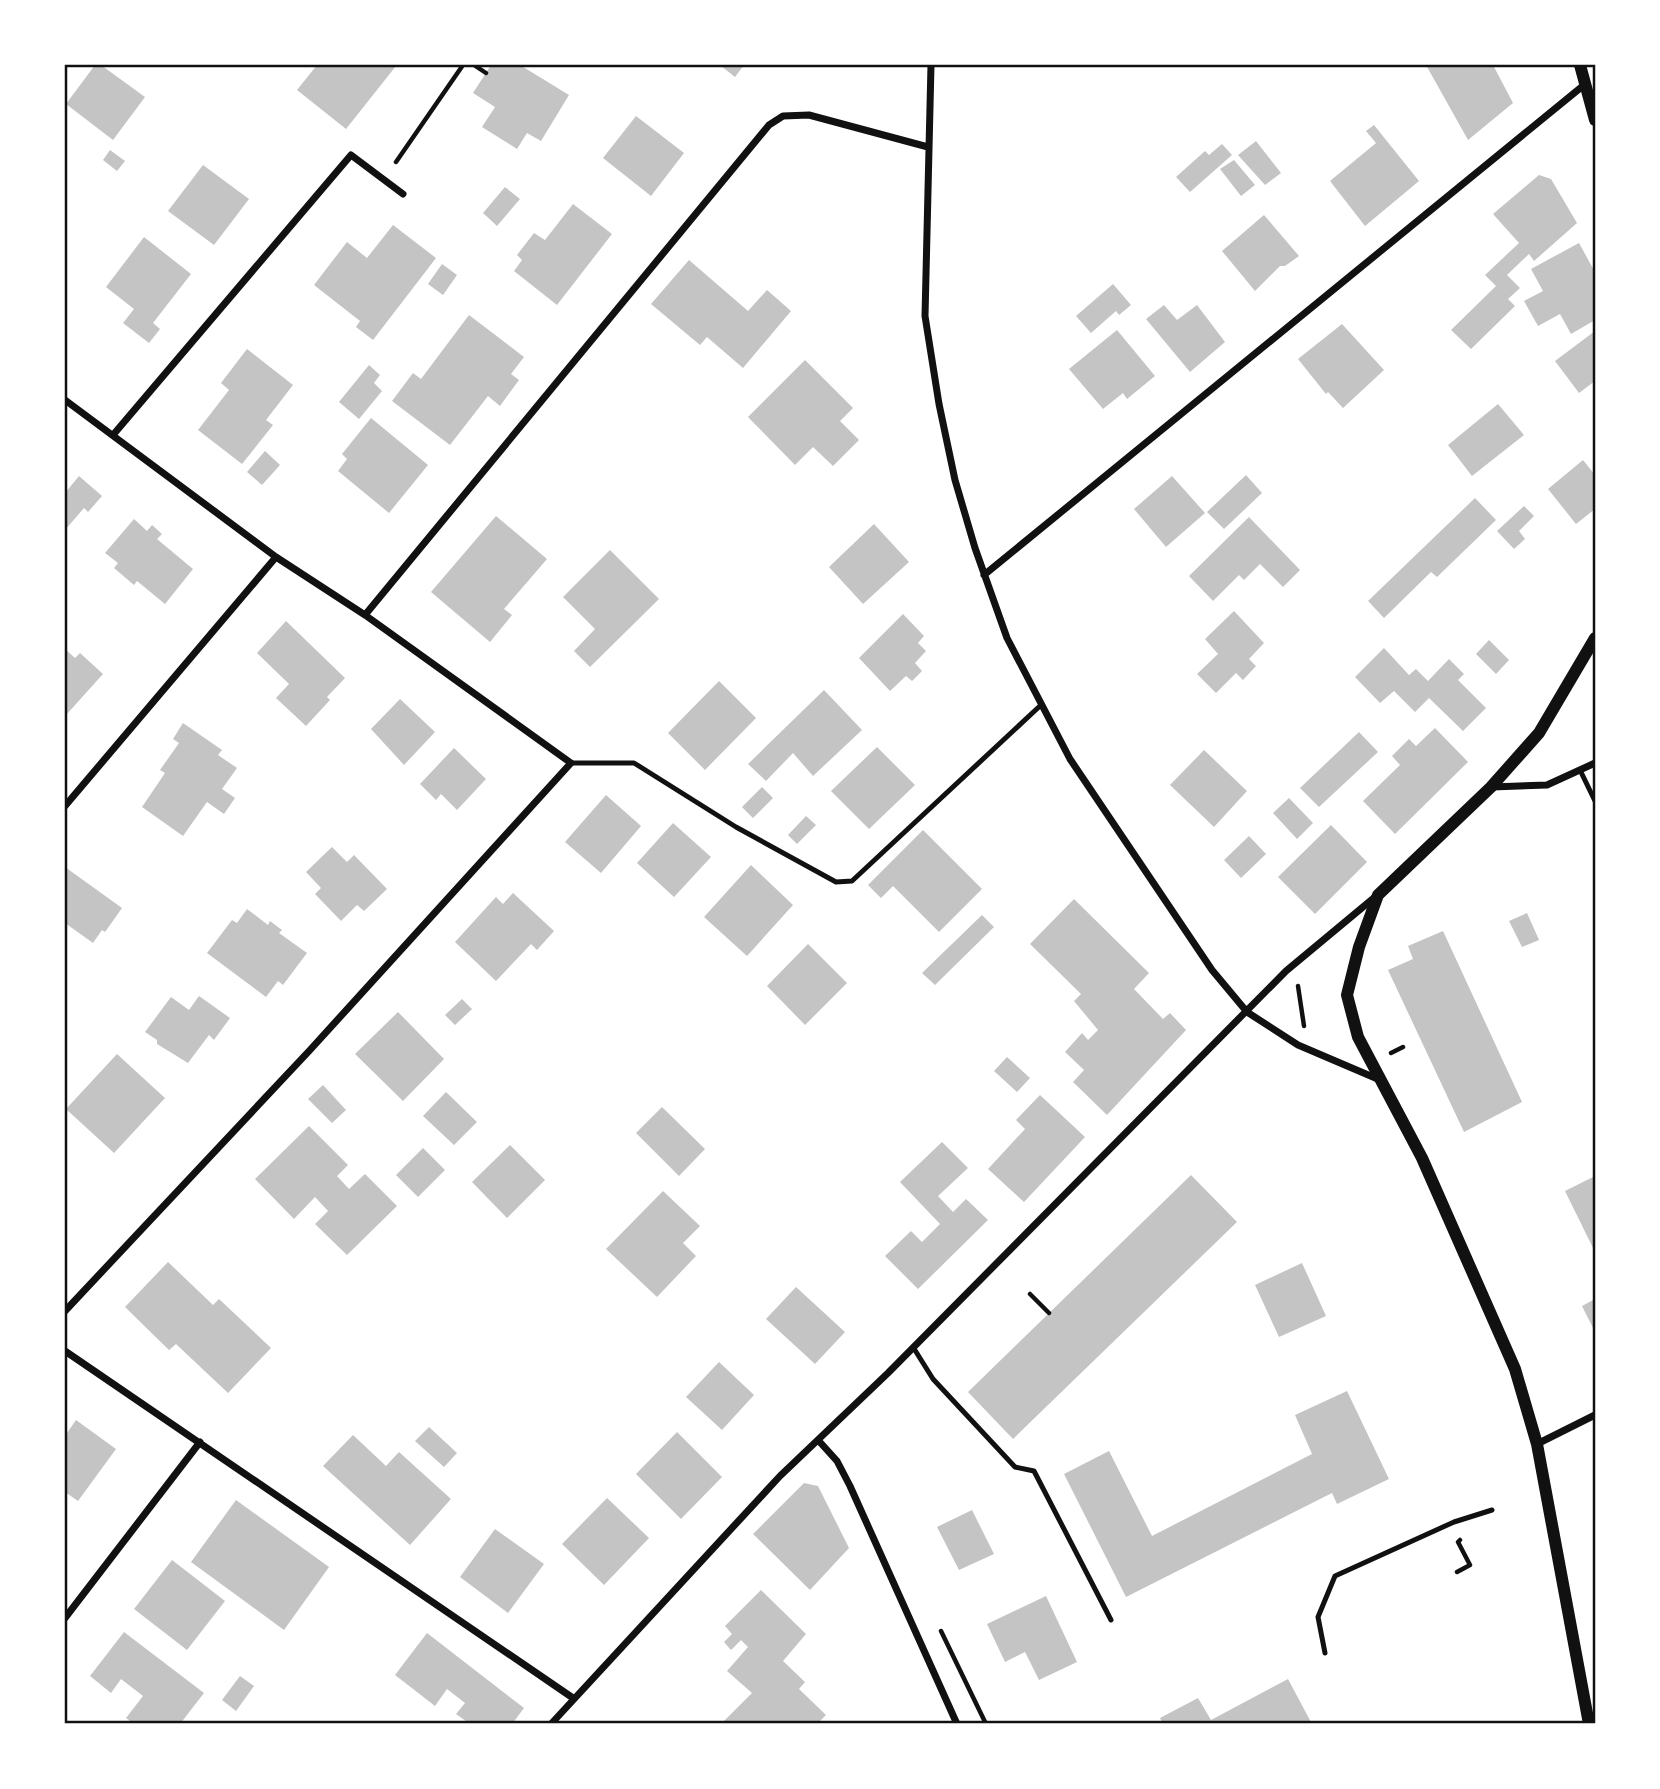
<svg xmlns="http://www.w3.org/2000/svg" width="1660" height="1789" font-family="'Nunito Sans',sans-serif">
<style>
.building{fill:#c4c4c4}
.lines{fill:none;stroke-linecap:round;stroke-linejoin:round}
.path{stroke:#111;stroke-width:4.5}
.service{stroke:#111;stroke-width:5}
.minor{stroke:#111;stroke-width:7}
.tertiary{stroke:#111;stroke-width:12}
.neatline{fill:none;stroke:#111;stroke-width:2.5}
</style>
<rect width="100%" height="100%" fill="#fff"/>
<!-- building -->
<path class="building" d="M95 65H101L145 97 113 140 66 104Z
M317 65H395L396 66 346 129 297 90Z
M491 65H520L569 95 541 141 527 133 517 149 482 127 495 107 473 93Z
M720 65H744L735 77Z
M1426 65H1493L1513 103 1468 140Z
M636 116 684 153 651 196 603 158Z
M1374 125 1419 181 1365 226 1330 181 1376 143 1366 131Z
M1256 141 1281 173 1265 185 1238 155Z
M1222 144 1232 155 1190 192 1176 177 1205 151 1209 155Z
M110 150 125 161 117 171 103 160Z
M1234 160 1255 185 1241 196 1220 169Z
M203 165 249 199 214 245 168 211Z
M1539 175 1551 179 1577 223 1534 261 1529 254 1507 275 1520 288 1508 299 1515 306 1471 349 1451 330 1496 286 1485 275 1519 243 1493 214Z
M505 187 520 199 497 226 483 213Z
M573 204 612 234 557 305 514 271 522 260 517 255 534 233 545 240Z
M1264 215 1299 256 1285 266H1280L1255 291 1222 251Z
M393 225 436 258 373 340 356 327 360 321 314 285 347 242 367 258Z
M144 237 191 274 153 323 160 329 149 343 123 323 134 309 106 287Z
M1579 243 1595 272V320L1571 334 1560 314 1538 326 1524 301 1543 291 1531 269Z
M689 260 748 311 767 290 791 311 743 368 707 337 700 345 651 304Z
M442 264 457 275 443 295 428 284Z
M1113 284 1131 305 1119 315 1116 311 1091 333 1076 316Z
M1164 305 1177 320 1197 305 1225 342 1190 372 1146 319Z
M469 315 524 357 511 374 519 380 500 406 488 396 450 445 392 401 413 373 421 379Z
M1342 324 1384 370 1343 408 1328 392 1326 394 1298 359Z
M1117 330 1155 376 1127 399 1123 393 1103 409 1069 369Z
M1595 331V381L1579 393 1555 361Z
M247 349 293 385 266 420 273 425 242 464 198 430 229 390 221 383Z
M805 360 853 408 840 421 859 440 833 466 813 447 795 465 748 417Z
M369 365 380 375 374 383 382 391 359 419 339 402Z
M1498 404 1524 435 1472 476 1448 445Z
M371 418 428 465 389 513 338 471 347 459 342 454Z
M265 451 280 465 262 485 247 472Z
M1583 460 1595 475V509L1576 524 1548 489Z
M1246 475 1262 493 1224 529 1207 512Z
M79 476 102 496 88 512 84 508 65 530V493Z
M1172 476 1205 513 1166 547 1134 509Z
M1475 498 1496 520 1437 577 1431 572 1384 618 1368 601Z
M1524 506 1534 516 1519 531 1525 539 1514 549 1497 531Z
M496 516 547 559 504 609 512 615 490 642 431 592Z
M1249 517 1300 570 1283 587 1260 564 1244 580 1239 575 1213 601 1189 576Z
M134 519 147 531 152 525 162 534 157 539 193 569 165 604 137 581 134 585 114 568 118 563 105 553Z
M874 524 909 562 863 604 829 567Z
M610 550 659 599 590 667 574 651 595 629 563 597Z
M1234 611 1264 643 1249 659 1256 666 1243 680 1236 673 1216 693 1197 674 1218 654 1205 639Z
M903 614 924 636 918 643 926 651 915 663 922 671 912 681 906 676 890 691 859 658Z
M286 621 345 678 327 697 330 700 306 726 276 698 289 684 257 653Z
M1489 640 1509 660 1496 674 1476 654Z
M1384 648 1409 675 1416 669 1428 681 1449 659 1464 674 1458 680 1486 708 1463 731 1429 698 1415 712 1394 691 1380 703 1355 677Z
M65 649 75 658 80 653 103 674 66 715Z
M719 681 756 718 705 770 668 733Z
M824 690 862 730 813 776 793 753 766 781 748 764Z
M400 699 435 732 404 765 371 729Z
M183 723 222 750 218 755 237 768 222 789 235 798 224 814 207 802 183 836 142 807 165 773 160 770 179 743 173 739Z
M1435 728 1468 762 1395 834 1363 801 1400 765 1392 756 1409 739 1416 746Z
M1359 732 1378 752 1319 807 1300 788Z
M877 747 915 785 869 829 831 791Z
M454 748 486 779 457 810 441 794 436 800 420 784Z
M1204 750 1247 791 1214 827 1170 785Z
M762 787 773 798 753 818 742 807Z
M606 795 641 826 601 873 565 842Z
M1289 798 1313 823 1297 839 1273 813Z
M806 816 816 825 797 844 788 835Z
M673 823 711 857 674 897 637 863Z
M1331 825 1367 862 1315 914 1278 877Z
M923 830 982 889 939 932 893 886 881 898 868 885Z
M1249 836 1266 854 1241 878 1224 860Z
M332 847 347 862 354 855 387 889 364 911 357 905 341 921 315 894 321 888 306 872Z
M751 865 793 905 747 956 704 917Z
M65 867 122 908 105 932 102 930 93 943 65 923Z
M513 893 554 931 537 950 531 944 496 981 455 942 496 897 503 904Z
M1074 899 1149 973 1134 989 1163 1019 1170 1013 1186 1030 1107 1115 1073 1082 1084 1070 1065 1052 1082 1033 1088 1040 1098 1030 1074 1001 1081 994 1030 944Z
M247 909 268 925 270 921 282 930 279 933 307 953 283 985 278 981 266 997 207 953 232 920 237 923Z
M1527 913 1539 940 1522 947 1509 921Z
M982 915 994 927 935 985 922 973Z
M1443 931 1522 1102 1464 1132 1388 970 1413 959 1408 946Z
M808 944 847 983 805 1025 767 986Z
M199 996 230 1018 214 1040 209 1035 188 1063 157 1044V1040L145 1032 171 997 189 1010Z
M462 999 472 1009 455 1025 445 1015Z
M398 1012 444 1059 403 1101 355 1054Z
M117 1054 165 1098 114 1153 66 1109Z
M1007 1057 1030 1078 1017 1092 994 1071Z
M323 1085 346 1110 332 1123 308 1099Z
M446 1092 477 1122 454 1145 423 1116Z
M1040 1095 1085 1137 1024 1202 988 1169 1025 1129 1016 1120Z
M662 1107 705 1149 679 1176 636 1133Z
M309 1126 348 1165 337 1176 349 1189 365 1174 397 1206 347 1255 315 1224 328 1211 315 1197 294 1219 255 1179Z
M942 1142 968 1168 938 1196 953 1212 966 1199 988 1220 918 1289 885 1256 911 1231 922 1242 940 1224 900 1182Z
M510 1145 545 1180 507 1218 472 1182Z
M423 1148 445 1170 418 1197 396 1175Z
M1191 1175 1237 1222 1013 1439 968 1392Z
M1595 1176V1247L1593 1248 1565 1191Z
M663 1191 700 1226 683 1243 696 1256 657 1297 606 1249Z
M168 1262 213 1305 219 1299 271 1348 228 1393 176 1344 169 1350 125 1307Z
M1302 1263 1326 1316 1279 1337 1255 1285Z
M796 1287 845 1332 815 1364 766 1319Z
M1595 1299V1332L1582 1306Z
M719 1362 754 1395 722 1430 686 1397Z
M1347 1391 1389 1479 1337 1504 1332 1493 1126 1597 1064 1474 1109 1451 1152 1536 1312 1454 1295 1415Z
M76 1420 116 1449 78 1501 65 1492V1436Z
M429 1427 457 1453 444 1467 415 1441Z
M677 1432 722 1477 681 1519 636 1474Z
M353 1435 386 1466 399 1452 451 1499 410 1545 323 1466Z
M804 1483 818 1486 849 1548 810 1590 753 1534Z
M607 1498 649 1538 604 1585 562 1544Z
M236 1500 329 1567 284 1630 191 1562Z
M972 1510 994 1554 959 1570 937 1527Z
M495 1529 544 1564 508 1613 460 1577Z
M172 1560 225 1601 187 1650 134 1609Z
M761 1590 806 1634 783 1661 805 1682 799 1689 826 1715 817 1724H721L752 1693 727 1671 748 1647 741 1640 731 1650 724 1642 732 1634 725 1626Z
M1046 1596 1077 1662 1039 1680 1025 1652 1005 1662 987 1624Z
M124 1632 204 1693 180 1724H134L126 1718 143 1696 121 1679 111 1693 90 1676Z
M427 1633 524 1708 512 1724H470L456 1714 465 1703 447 1689 435 1706 395 1675Z
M240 1676 254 1686 236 1711 222 1700Z
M1288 1679 1312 1724H1163L1160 1718 1198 1698 1211 1720Z"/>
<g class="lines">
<!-- path -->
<path class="path" d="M474 65 486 73
M396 162 463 65
M1298 986 1304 1026
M1391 1053 1403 1047
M1030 1294 1049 1313
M1457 1572 1470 1565 1458 1542 1460 1540
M941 1631 986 1724"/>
<!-- service -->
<path class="service" d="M571 763H634L736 827 836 882 852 881 1041 705
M1580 770 1595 801
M913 1347 933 1379 1015 1467 1034 1471 1111 1620
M1325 1653 1318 1617 1335 1576 1454 1522 1492 1510"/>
<!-- minor -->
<path class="minor" d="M931 65 925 316 939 404 955 480 975 548 1007 638 1070 759 1212 970 1247 1012 1298 1045 1380 1080
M65 400 276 557 365 615 571 763 310 1050 65 1311
M113 435 351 155 403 194
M984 575 1584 85
M365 615 769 125 783 116 809 115 928 147
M1492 787 1547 785 1595 763
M65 806 276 557
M65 1351 573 1698
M818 1440 837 1461 850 1486 957 1724
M1537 1444 1595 1415
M65 1618 200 1442
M551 1724 780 1476 888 1373 1286 971 1375 897"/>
<!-- tertiary -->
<path class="tertiary" d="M1580 65 1595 120
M1589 1724 1537 1444 1515 1369 1422 1158 1358 1037 1347 995 1359 947 1378 895 1491 787 1539 733 1595 638"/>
</g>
<!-- border -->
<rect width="1660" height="1789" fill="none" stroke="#ffffff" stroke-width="133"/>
<rect x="66" y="66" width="1528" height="1656" class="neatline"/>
</svg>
